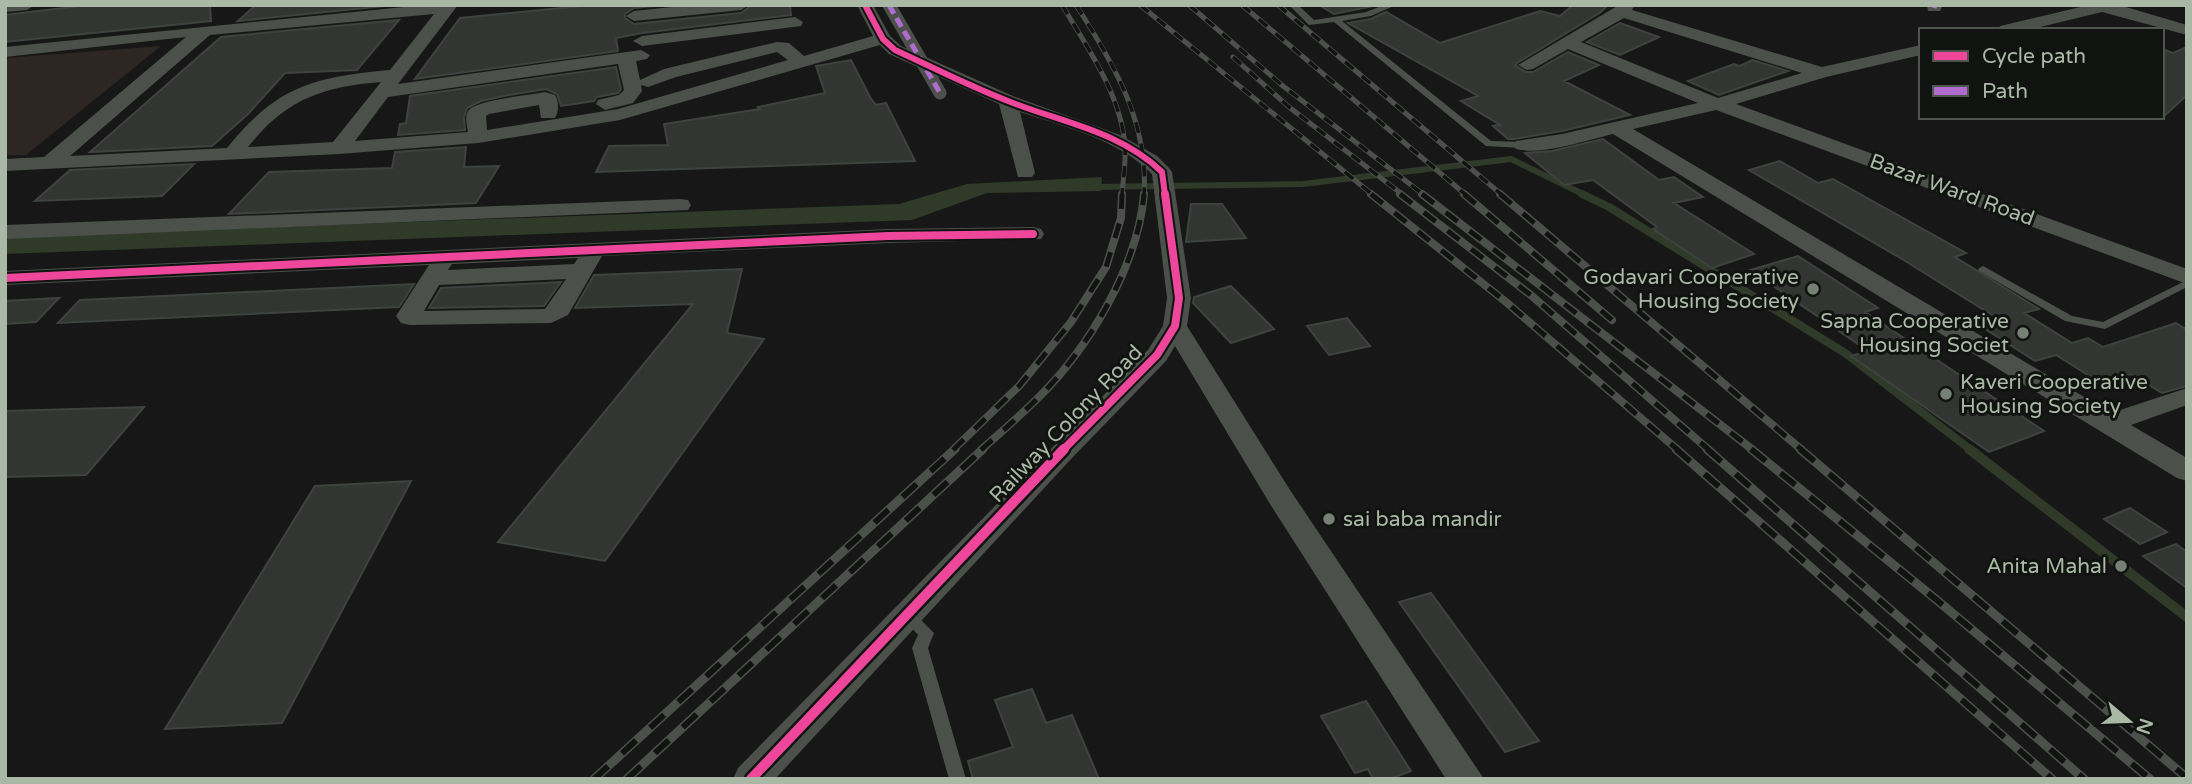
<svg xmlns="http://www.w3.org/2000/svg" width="2192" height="784" font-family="'Varela Round',sans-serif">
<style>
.green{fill:#2d2623}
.water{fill:#303a28}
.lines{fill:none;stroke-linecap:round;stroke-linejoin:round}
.stream-far2{stroke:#303a28;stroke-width:6}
.stream-far1{stroke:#303a28;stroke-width:8}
.stream{stroke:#303a28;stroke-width:10}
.building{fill:#333532;stroke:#3f433f;stroke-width:2}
.service{fill:#4b504a;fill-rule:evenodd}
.minor{fill:#4b504a;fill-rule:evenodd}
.rail-far2-casing{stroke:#4c504b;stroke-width:5}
.rail-far1-casing{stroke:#4c504b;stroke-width:8}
.rail-casing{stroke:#4c504b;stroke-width:9}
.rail-far2{stroke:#111311;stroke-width:3.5;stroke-dasharray:11;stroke-linecap:butt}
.rail-far1{stroke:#111311;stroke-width:5;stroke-dasharray:15;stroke-linecap:butt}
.rail{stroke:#111311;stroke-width:6;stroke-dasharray:19;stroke-linecap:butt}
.pedestrian-bridge{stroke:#4b504a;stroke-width:13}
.quiet{stroke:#b06ccc;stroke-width:5;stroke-dasharray:10 5;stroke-linecap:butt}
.cycleway-far2-casing{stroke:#111311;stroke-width:10}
.cycleway-far1-casing{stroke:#111311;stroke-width:12}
.cycleway-casing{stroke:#111311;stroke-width:15}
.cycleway-far2{stroke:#ed469a;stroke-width:6}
.cycleway-far1{stroke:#ed469a;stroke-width:8}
.cycleway{stroke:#ed469a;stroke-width:10}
.poi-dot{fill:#768074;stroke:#111311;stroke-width:2.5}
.labels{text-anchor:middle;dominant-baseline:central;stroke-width:6;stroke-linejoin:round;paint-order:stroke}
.street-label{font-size:21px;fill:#a9b9a6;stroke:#111311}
.poi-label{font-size:21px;fill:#a9b9a6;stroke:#111311;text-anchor:end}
</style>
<rect width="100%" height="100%" fill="#171717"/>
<!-- green -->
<path class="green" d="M161 46 26 155H5V58Z"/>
<!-- water -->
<path class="water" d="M1102 177 1101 191 987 193 912 220 5 254V237L899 204 967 184Z"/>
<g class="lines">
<!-- stream-far2 -->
<path class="stream-far2" d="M1090 187 1303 184 1511 159 1585 195"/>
<!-- stream-far1 -->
<path class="stream-far1" d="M1582 194 1609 207 1845 353 1971 450"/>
<!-- stream -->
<path class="stream" d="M1969 449 2187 617"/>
</g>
<!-- building -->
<path class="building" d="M89 5H210L211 21 5 42V15Z
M256 5H395L238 21Z
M592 5H664L634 8 625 14V18L634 24 741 13 752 5H790L791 15 642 33 616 38 618 51 415 79 460 18Z
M1319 5H1373L1374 6 1334 14Z
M1573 5H1608L1601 12 1517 63 1516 66 1526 72H1533L1568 52 1599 65 1564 81 1630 115 1562 131 1514 139H1508L1493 126 1500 125 1461 101 1478 96 1348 23 1371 19 1386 12 1440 43 1540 11 1560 16Z
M399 20 357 70 285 73 248 114 212 146 90 152 221 37Z
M1620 23 1659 37 1620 55 1587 42Z
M2187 47V95L2162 118V49L2173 53Z
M851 60 871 99 876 105 886 103 915 161 596 172 609 146 668 145 664 124 760 109 758 107 825 93 816 66Z
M1752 60 1788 71 1719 95 1688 81 1734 64 1740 66Z
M616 67 621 89 618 93 597 97 594 101 561 106 557 94 546 89 504 96 481 101 467 108 464 117 465 130 398 135 400 124 406 123 410 96Z
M1603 139 1659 180 1674 177 1703 197 1674 203 1754 254 1712 268 1653 229 1657 227 1593 180 1564 185 1525 153 1552 151Z
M466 147 464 167 499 166 476 203 229 214 269 172 392 168 395 152Z
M1780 161 1818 183 1833 179 1966 253 1955 257 2039 309 2024 313 2072 343 2088 338 2103 347 2176 323 2187 330V386L2162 393 2131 374 2102 384 2056 355 2035 361 1976 323 1995 317 1902 259 1749 170Z
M194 164 162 196 35 201 70 170Z
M1191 204H1222L1246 238 1186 242Z
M1798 256 1878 308 1865 312 2044 431 1989 452 1851 356 1868 351 1750 270Z
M742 269 727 333 764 339 605 561 498 542 693 304 575 308 594 275Z
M561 282 544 306 429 308 441 288Z
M414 284 399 307 58 323 80 300Z
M1231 286 1274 329 1231 343 1193 303 1194 297Z
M59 298 36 322 5 324V301Z
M1347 318 1370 346 1329 355 1307 326Z
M144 407 86 475 5 477V411Z
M411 481 282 723 165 729 315 486Z
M2130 508 2167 532 2140 544 2104 519Z
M2176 544 2187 552V588L2143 556Z
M1431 593 1539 741 1505 752 1399 602Z
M1032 689 1046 723 1072 715 1099 779H973L968 761 1013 747 995 700Z
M1366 701 1411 771 1390 779H1373L1368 769 1355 773 1321 716Z"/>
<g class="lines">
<!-- service -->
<path class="service" d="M1289 5H1298L1314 20 1366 12 1384 5H1396L1371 16 1342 21 1491 141 1523 142 1528 145 1523 148 1486 146 1334 22 1309 25Z
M1983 266 2072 316 2103 322 2187 280V287L2105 329 2065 321 1979 271 1978 269Z
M907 609 912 611 934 633 928 648 966 779H949L912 648 918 635 900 615 902 611Z"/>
<!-- minor -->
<path class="minor" d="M5 5H35L27 10 5 12Z
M424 5H458L398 84 641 50 650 55 647 59 636 61 640 80 664 69 777 42 789 43 804 56 873 36 857 5H873L890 36 901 46 1015 97 1120 135 1157 156 1169 168 1172 172 1191 298 1187 326 1290 490 1484 779H1446L1270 504 1175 346 1166 361 1072 458 775 779H733L738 768 1148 350 1163 326 1167 298 1152 174C1118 139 1065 127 1020 112L1035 173 1032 177H1018L999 104 889 54 880 45 620 120 478 143 339 154 5 171V159L44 157 186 37 5 57V47ZM434 14 390 70C313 77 277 86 227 148L70 156 210 35ZM777 52 788 60 618 109 487 130 486 116 489 114 539 105 541 118H555C559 112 559 101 555 95L545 92C530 95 477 100 469 110 464 115 467 126 468 132L355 141 388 97 618 64 624 90 619 95 598 100 596 104 605 110 633 103 642 91 641 85 648 87 676 77ZM381 82 333 142 248 147C286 99 322 87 381 82Z
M691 5H749L741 10 634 21 626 16 634 11Z
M1619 5H1635L1632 10 1822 67 1921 45V55L1826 77 1736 104 2187 269V284L1716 110 1633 129 2111 413 2187 388V405L2131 425 2187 458V481L2177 478 1613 134C1587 140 1542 156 1516 149L1513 145 1516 141 1562 134 1698 103 1568 49 1533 69 1527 70 1518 65ZM1624 18 1802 73 1718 98 1581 42Z
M1927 5H1943L1940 11H1928Z
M2089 5H2119L2187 25V35L2102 12 2028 30H1998L2000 26Z
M795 17 803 22 801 26 642 46 633 41 642 36Z
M680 199 688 200 691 205 688 210 5 239V225Z
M1033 227 1041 229 1044 234 1041 239 888 243 602 256 568 315 551 323 410 325 401 323 396 316 429 265 5 285V271L888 229ZM578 258 574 264 448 270 452 264ZM566 279 545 309 424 311 439 285Z"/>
<defs>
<path id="rail-far2" d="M1062 5C1087 47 1122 96 1125 147 1126 163 1123 180 1122 195
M1076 5C1114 64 1149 123 1144 195
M1140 5 1373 195
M1189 5 1283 86 1424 195
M1242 5 1466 195
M1278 5 1502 195
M1233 57 1289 107 1403 195"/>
<path id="rail-far1" d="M1371 194 1506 302 1678 450
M1400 194 1532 296 1709 450
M1422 194 1753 450
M1464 194 1612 320
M1500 194 1802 450
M953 450 1020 385 1071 322 1106 267 1121 218 1122 194
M981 450C1001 432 1021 415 1040 396 1090 346 1138 265 1144 194"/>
<path id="rail" d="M1676 449 2052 779
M1707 449 2084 779
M1751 449 1938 601 2150 779
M1800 449 2187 778
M594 779 955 449
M627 779 983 449"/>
</defs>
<!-- rail-far2 casing -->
<use href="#rail-far2" class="rail-far2-casing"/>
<!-- rail-far1 casing -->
<use href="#rail-far1" class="rail-far1-casing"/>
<!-- rail casing -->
<use href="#rail" class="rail-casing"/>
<!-- rail-far2 -->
<use href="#rail-far2" class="rail-far2"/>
<!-- rail-far1 -->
<use href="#rail-far1" class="rail-far1"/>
<!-- rail -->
<use href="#rail" class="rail"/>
<!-- pedestrian-bridge -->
<path class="pedestrian-bridge" d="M889 5 940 93"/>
<!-- quiet -->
<path class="quiet" d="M889 5 940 93
M1934 8 1935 5"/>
<defs>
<path id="cycleway-far2" d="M865 5 883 39 895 50C932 67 969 86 1008 101 1060 122 1120 131 1162 172L1165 195"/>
<path id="cycleway-far1" d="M5 278 888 236 1033 234
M1063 450 1157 355 1175 326 1179 298 1165 194"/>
<path id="cycleway" d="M751 779 1064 449"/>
</defs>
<!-- cycleway-far2 casing -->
<use href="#cycleway-far2" class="cycleway-far2-casing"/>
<!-- cycleway-far1 casing -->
<use href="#cycleway-far1" class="cycleway-far1-casing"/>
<!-- cycleway casing -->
<use href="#cycleway" class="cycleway-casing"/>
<!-- cycleway-far2 -->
<use href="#cycleway-far2" class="cycleway-far2"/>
<!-- cycleway-far1 -->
<use href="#cycleway-far1" class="cycleway-far1"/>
<!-- cycleway -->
<use href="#cycleway" class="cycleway"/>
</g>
<!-- markers -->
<g class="poi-dot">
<circle cx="1813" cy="289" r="7"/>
<circle cx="2023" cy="333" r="7"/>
<circle cx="1946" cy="394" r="7"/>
<circle cx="1329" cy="519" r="7"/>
<circle cx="2121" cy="566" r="7"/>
</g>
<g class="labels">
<!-- street labels -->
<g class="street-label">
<text transform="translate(1952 190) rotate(20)">Bazar Ward Road</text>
<text transform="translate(1066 424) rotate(-46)">Railway Colony Road</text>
</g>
<!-- poi labels -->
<g class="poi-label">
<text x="1799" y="277">Godavari Cooperative<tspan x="1799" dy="24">Housing Society</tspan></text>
<text x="2009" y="321">Sapna Cooperative<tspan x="2009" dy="24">Housing Societ</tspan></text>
<text x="1960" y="382" text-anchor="start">Kaveri Cooperative<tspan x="1960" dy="24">Housing Society</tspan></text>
<text x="1343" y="519" text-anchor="start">sai baba mandir</text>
<text x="2107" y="566">Anita Mahal</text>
</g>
</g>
<!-- border -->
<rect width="2192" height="784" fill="none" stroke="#a9b9a6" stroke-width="14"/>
<!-- legend -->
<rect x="1919" y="28" width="245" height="91" fill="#111311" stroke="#4e554d" stroke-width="2"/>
<rect x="1933" y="51" width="35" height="10" fill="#ed469a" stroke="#4e554d" stroke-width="2"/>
<text x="1982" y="63" font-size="21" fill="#a9b9a6">Cycle path</text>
<rect x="1933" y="86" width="35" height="10" fill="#b06ccc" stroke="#4e554d" stroke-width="2"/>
<text x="1982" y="98" font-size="21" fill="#a9b9a6">Path</text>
<!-- north arrow -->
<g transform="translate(2129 721) rotate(109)" stroke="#111311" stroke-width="5" paint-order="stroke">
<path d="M0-5L12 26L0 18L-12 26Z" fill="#a9b9a6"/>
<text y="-10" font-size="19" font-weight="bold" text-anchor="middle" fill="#a9b9a6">N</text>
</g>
</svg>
